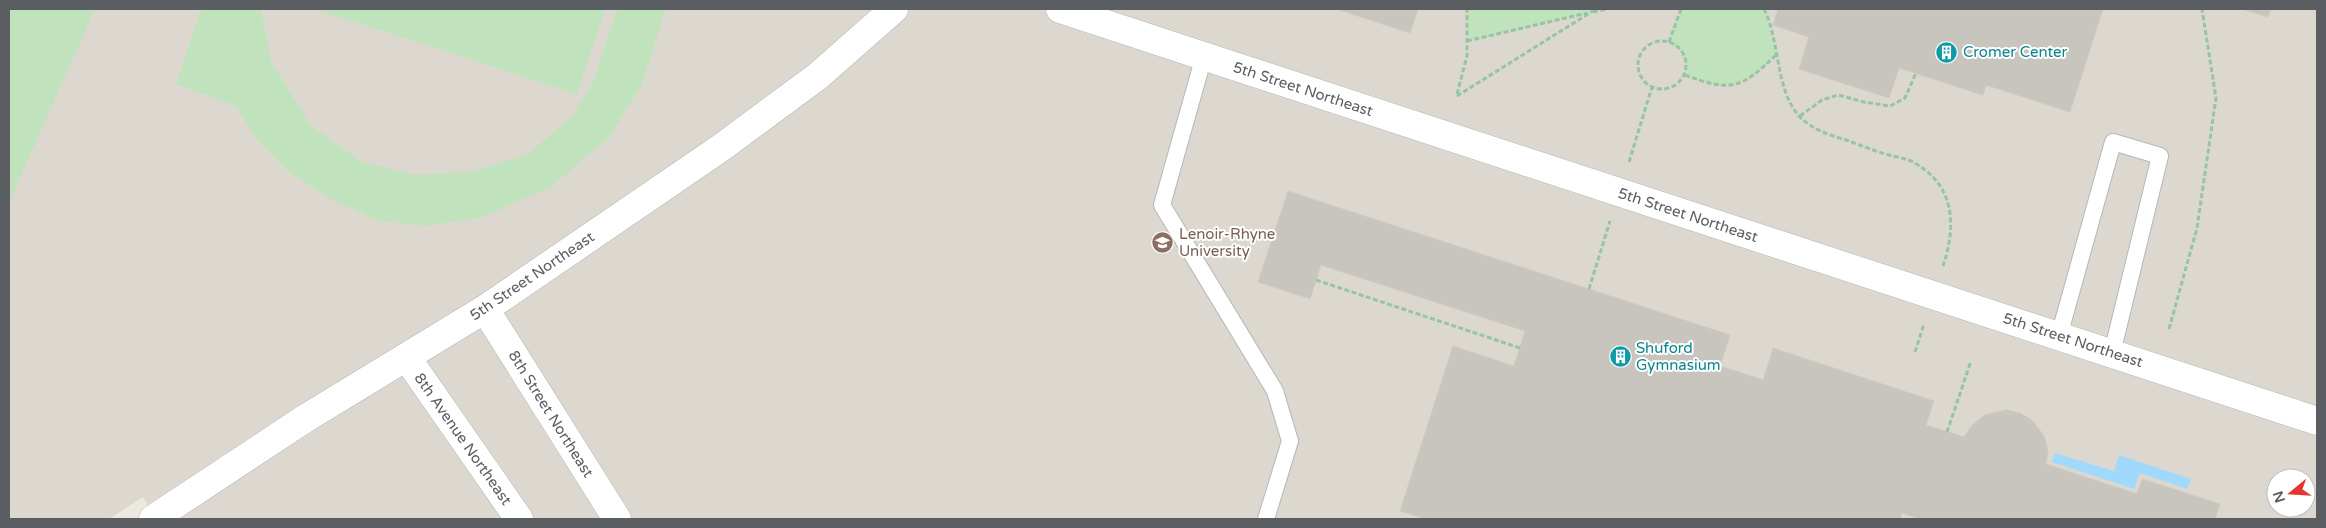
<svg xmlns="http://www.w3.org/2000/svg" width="2326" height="528" font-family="'Varela Round',sans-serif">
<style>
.education{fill:#dcd8cf;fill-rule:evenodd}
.green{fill:#c0e3be}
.water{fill:#a1d9fc}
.building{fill:#c8c4be;stroke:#d0cac0}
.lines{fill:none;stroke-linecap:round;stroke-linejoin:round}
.service-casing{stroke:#b4b7bb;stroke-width:18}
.minor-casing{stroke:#b4b7bb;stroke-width:29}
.tertiary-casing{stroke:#b4b7bb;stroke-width:29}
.path{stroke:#97c4a2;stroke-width:3;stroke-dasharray:5 2.5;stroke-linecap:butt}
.service{stroke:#fff;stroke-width:16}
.minor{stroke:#fff;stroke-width:28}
.tertiary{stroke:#fff;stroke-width:28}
.labels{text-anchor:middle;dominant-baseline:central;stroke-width:4;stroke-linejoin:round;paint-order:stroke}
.culture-label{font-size:15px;fill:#0d838f;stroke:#fff;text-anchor:start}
.street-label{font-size:15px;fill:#5a5d61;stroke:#fff}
.education-label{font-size:15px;fill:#785e54;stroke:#fff;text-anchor:start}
</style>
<rect width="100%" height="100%" fill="#ece9e1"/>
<!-- education -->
<path class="education" d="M9 9H2317V519H155L143 497 109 519H9ZM2276 478H2306V508H2276Z"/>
<!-- green -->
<path class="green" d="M9 9H95L9 203Z
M201 9H261L271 61 311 126 362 162 416 175 471 172 528 154 574 114 595 78 617 9H666L641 86 609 137 551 187 480 218 424 226 376 220 329 198 289 172 255 137 236 106 176 84Z
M315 9H605L577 94Z
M1467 9H1607L1467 41Z
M1681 9H1764L1777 54C1742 88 1732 93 1685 75 1688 60 1683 49 1669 42Z"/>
<!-- water -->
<path class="water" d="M2055 453 2114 471 2119 455 2191 479 2187 489 2140 473 2134 489 2052 462Z"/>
<!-- building -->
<path class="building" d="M1337 9H1418L1410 33Z
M1778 9H2103L2070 112 1986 85 1983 95 1899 68 1889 98 1799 69 1809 37 1773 25Z
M2242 9H2271L2268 17Z
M1288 191 1730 335 1720 366 1763 380 1773 348 1934 401 1926 425 1964 437 1973 424 1985 415 2006 410 2020 413 2032 420 2044 436 2048 450 2046 464 2137 494 2142 479 2220 504 2215 519H1920L1902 513 1900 519H1426L1400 511 1453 346 1514 366 1525 331 1321 265 1310 299 1258 282Z"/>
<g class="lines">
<defs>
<path id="service" d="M1204 56 1162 205 1275 391 1290 441 1266 519
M2059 336 2113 142 2160 156 2112 353"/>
<path id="minor" d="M1060 9 2317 421
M485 309 617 519
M407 358 519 519"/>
<path id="tertiary" d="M153 519 306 418 485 309 722 147 818 76 894 9"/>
</defs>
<!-- service casing -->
<use href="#service" class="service-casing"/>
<!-- minor casing -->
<use href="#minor" class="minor-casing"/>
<!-- tertiary casing -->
<use href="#tertiary" class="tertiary-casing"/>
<!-- path -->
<path class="path" d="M1764 9C1780 40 1775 89 1799 116 1811 129 1829 135 1846 140 1860 145 1874 151 1889 155 1896 157 1904 158 1911 161 1955 184 1957 224 1943 266
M1593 12 1607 9
M1638 65a24 24 0 1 1 48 0a24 24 0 1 1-48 0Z
M1467 41 1587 13
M1669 42 1681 9
M1685 75C1732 93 1742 88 1777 54
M1457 94 1467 56V9
M1457 96 1596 9
M1800 116 1822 100 1838 95 1864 102 1890 106 1905 98 1916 73
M1629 162 1652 87
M1316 280 1520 348
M1589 289 1610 221
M2169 329 2197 228 2216 98 2202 9
M1915 352 1924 324
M1947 432 1971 361"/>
<!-- service -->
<use href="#service" class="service"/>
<!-- minor -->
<use href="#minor" class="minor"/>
<!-- tertiary -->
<use href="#tertiary" class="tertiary"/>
</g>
<!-- icons -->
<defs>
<symbol id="building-disc" viewBox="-11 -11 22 22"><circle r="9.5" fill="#0f9aa8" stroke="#fff"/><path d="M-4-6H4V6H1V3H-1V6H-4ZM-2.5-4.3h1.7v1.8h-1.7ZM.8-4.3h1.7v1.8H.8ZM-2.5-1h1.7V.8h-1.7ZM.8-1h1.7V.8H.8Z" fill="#fff"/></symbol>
<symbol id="university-disc" viewBox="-11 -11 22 22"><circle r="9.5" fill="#8d6e63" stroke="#fff"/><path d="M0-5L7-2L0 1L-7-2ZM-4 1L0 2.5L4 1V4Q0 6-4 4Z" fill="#fff"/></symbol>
</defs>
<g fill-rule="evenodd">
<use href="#building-disc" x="1934" y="40" width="25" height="25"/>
<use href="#university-disc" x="1150" y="230" width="25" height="25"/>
<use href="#building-disc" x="1608" y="344" width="25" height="25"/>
</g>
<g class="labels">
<!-- culture labels -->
<g class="culture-label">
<text x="1963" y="52">Cromer Center</text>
<text x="1636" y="348">Shuford<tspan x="1636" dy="17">Gymnasium</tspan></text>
</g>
<!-- street labels -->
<g class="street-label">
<text transform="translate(1303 89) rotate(18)">5th Street Northeast</text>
<text transform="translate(1688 215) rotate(18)">5th Street Northeast</text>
<text transform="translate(532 276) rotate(-34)">5th Street Northeast</text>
<text transform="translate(2073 340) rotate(18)">5th Street Northeast</text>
<text transform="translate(551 414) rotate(58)">8th Street Northeast</text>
<text transform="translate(463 439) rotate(55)">8th Avenue Northeast</text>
</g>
<!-- education labels -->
<g class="education-label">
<text x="1179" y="234">Lenoir-Rhyne<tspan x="1179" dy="17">University</tspan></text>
</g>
</g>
<!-- border -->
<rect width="2326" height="528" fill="none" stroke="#5a5d61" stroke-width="20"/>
<!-- north arrow -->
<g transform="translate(2291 493) rotate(252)"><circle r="24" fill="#ffffff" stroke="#bdbec0"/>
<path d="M0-4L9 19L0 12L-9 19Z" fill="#e33630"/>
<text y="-8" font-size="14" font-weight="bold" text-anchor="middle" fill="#5a5d61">N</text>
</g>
</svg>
